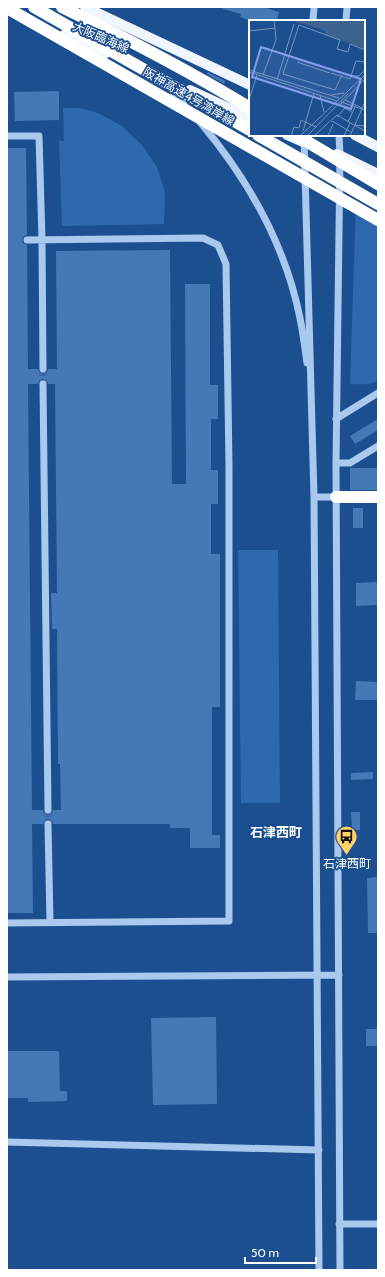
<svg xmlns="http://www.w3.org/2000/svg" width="385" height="1277" font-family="Cabin,'Noto Sans JP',sans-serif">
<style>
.green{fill:#2e69ad}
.building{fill:#4478b7;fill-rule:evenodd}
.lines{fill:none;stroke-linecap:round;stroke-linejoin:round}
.minor-tunnel{stroke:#3d69a0;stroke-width:7;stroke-dasharray:7 3.5;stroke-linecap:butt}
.minor{stroke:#a9c9ee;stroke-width:7}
.major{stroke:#f0f6ff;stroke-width:10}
.highway{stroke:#fff;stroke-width:12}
.highway-bridge{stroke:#fff;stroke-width:12}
.labels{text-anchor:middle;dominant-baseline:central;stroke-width:3.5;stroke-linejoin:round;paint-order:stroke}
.street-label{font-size:12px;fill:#fff;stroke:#1b4f8f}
.poi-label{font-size:12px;fill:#fff;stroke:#1b4f8f}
.neighbourhood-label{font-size:13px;font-weight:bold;fill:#fff;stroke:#1b4f8f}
.inset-road{fill:none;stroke:#7695bc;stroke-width:1}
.view{fill:#839eea;fill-opacity:0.15;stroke:#839eea;stroke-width:2}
.inset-edge{fill:none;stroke:#fff;stroke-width:2}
</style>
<rect width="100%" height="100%" fill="#1b4f8f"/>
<!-- green -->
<path class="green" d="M63 108H80L98 113 122 126 142 145 157 167 165 192 164 224 62 226 59 141H64Z
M356 200 378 214V380C370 386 359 384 350 384Z
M238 550H278L280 803H241Z"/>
<!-- building -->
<path class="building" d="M224 7H263L279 12 277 21H252L240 17 241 14 223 9Z
M208 72 225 81 224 84 207 74Z
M59 91V120L15 121 14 92Z
M7 148H26L27 235 24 236 22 240 23 243 27 245 28 369H38L40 373 43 374 47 372 48 369H57L56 251 170 250 172 484H186L185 284H210V385H218V419H211V470H218V504H211V554H220V707H212V835H220V848H190V828H170V824H53L52 821 48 819 45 820 43 824H32L33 913H7ZM43 379 47 381 48 384H55L57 593H51L52 629H57L58 764H60L61 810H53L51 814 48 815 44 813 43 810H32L28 384H38L40 380Z
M378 419V430L355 444 350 436Z
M350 468H378V490H350Z
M353 508H363V528H353Z
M378 582V605L356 606V583Z
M356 681 378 682V700H355Z
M373 772V779L351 780V773Z
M351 812H360V830H352Z
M378 877V933H368L367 878Z
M216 1017 217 1104 153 1105 151 1018Z
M366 1029H378V1046H366Z
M7 1051H59L60 1091H67V1101L28 1102V1098H7Z"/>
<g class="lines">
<!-- minor-tunnel -->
<path class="minor-tunnel" d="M43 369V384
M48 810V824"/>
<!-- minor -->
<path class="minor" d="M313 21 314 7
M346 21 347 7
M170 88 185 106
M200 122C248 179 285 244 300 318 303 333 305 348 307 363
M339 135 340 155 336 463 340 1270
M7 136H39L42 240 43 369
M304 138 314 497 319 1270
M43 384 48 810
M336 419 378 393
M336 463H350L378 446
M314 497H336
M48 824 50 922
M7 923 229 921V466L226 264 218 245 203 238 27 240
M7 977 339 975
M7 1142 319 1150
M339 1224H378"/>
<!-- major -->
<path class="major" d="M85 7 250 85
M64 35 106 53
M190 90 250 118
M287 135 303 142
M355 135 378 147
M337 154 378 174"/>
<!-- highway -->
<path class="highway" d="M62 7C126 38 189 71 250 108
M336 497H378"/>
<!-- highway-bridge -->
<path class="highway-bridge" d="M34 7 250 130
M7 8 378 220
M258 135 378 204
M296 135 378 184"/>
</g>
<!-- icons -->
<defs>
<symbol id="bus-pin" viewBox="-11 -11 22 30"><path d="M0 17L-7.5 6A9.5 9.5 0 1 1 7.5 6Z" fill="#ffd166" stroke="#1b4f8f"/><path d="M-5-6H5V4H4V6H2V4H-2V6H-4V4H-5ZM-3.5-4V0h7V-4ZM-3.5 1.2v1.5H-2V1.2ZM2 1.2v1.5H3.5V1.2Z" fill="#111"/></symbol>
</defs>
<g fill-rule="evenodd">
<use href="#bus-pin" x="334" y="824" width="25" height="34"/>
</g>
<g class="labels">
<!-- street labels -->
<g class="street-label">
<text transform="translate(101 37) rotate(23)">大阪臨海線</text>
<text transform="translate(189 96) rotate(30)">阪神高速4号湾岸線</text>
</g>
<!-- poi labels -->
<g class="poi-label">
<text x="347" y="863">石津西町</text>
</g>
<!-- neighbourhood labels -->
<g class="neighbourhood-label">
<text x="276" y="832">石津西町</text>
</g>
</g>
<!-- overview -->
<g transform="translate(249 20)">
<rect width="116" height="116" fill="#1b4f8f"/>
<path d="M40 0H111L116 3V29L76 14V11L62 6Z" fill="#3c6290"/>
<path class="inset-road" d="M0 11 26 8 25 0M48 42 81 53M0 50 90 78M0 52 88 81M82 53 101 59 107 41 116 42M14 55 27 20 26 8M93 55 86 70 34 54 50 5 91 20 88 29 99 32 101 24 116 30M101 56H110L116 50M28 60 45 4M71 75 75 92M82 75 95 73M0 80 8 55M96 80 113 88M92 82 116 90M91 85 116 59M88 97 96 88 103 92M83 101 102 112M99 102 106 87M105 105 116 111M54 111 65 73M42 116 45 107 50 108 52 100 67 107M51 116 116 55M58 116 99 74M65 116 88 95 105 105 116 106M79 116 84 104M95 116 101 103M101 116 116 82"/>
<path class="view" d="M12 27 112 59 102 89 3 57Z"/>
<rect width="116" height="116" class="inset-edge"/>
</g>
<!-- border -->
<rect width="385" height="1277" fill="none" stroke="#ffffff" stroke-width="16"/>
<!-- scale -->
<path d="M245 1257v6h71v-6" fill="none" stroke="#ffffff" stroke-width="2"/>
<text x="251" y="1257" font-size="12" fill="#ffffff" stroke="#1b4f8f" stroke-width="3" paint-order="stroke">50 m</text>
</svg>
